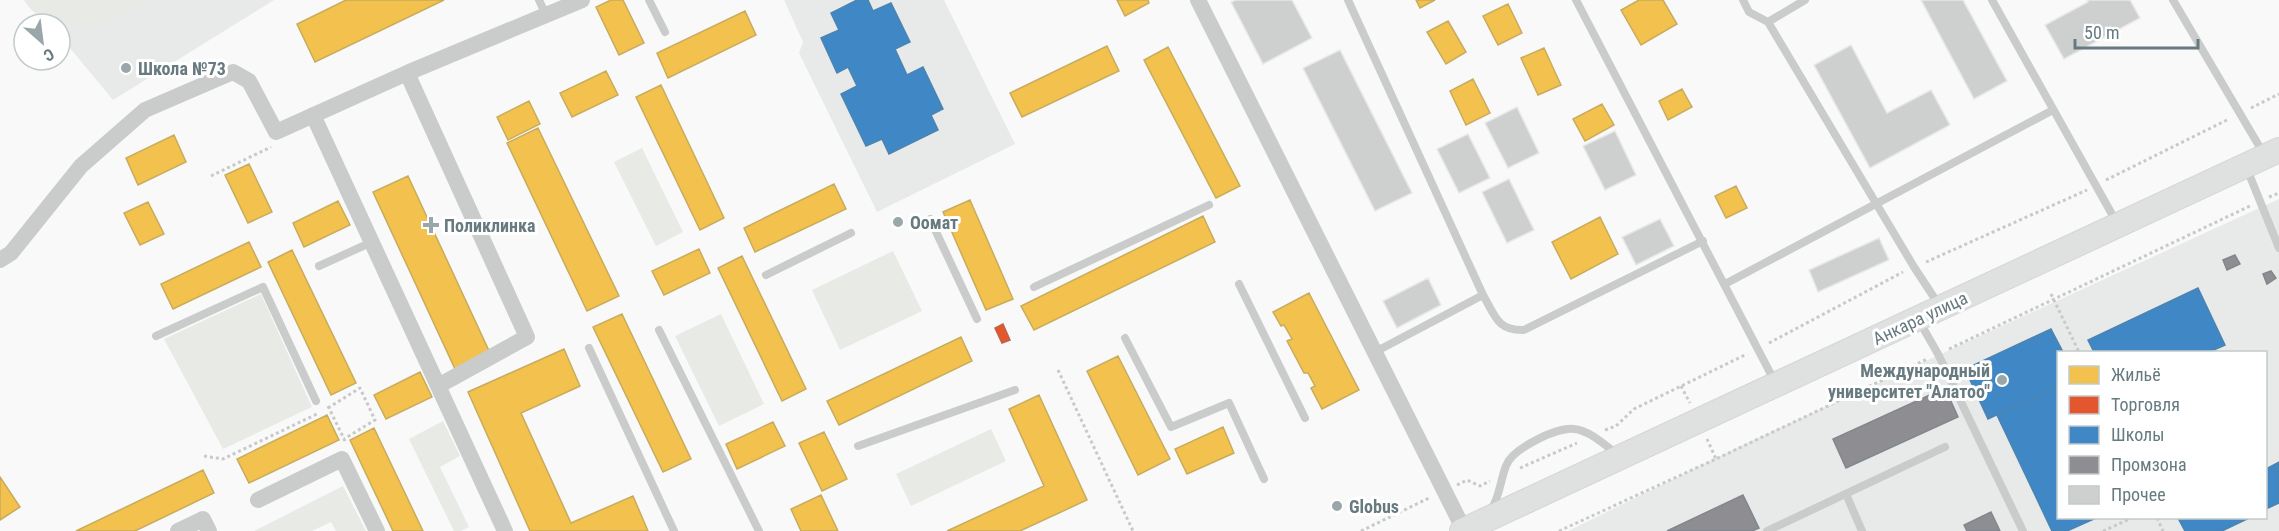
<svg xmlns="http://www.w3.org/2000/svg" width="2279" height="531" font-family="'Roboto Condensed',sans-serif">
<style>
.built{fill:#e8e9e9;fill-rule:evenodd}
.green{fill:#e8eae6}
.homes{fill:#f2c14e;stroke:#c8ac5d;stroke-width:1.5}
.shops{fill:#e4572e;stroke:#be6247;stroke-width:1.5}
.schools{fill:#3f88c5;stroke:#4b84b0;stroke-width:1.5}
.industry{fill:#8d8d92;stroke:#81878d;stroke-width:1.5}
.building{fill:#ced0d0;stroke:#e8e8e8;stroke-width:1.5}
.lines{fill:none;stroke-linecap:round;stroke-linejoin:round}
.secondary-casing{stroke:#d4d5d6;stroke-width:26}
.path{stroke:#c8c9ca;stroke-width:3;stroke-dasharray:3 3;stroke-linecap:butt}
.service{stroke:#cacccc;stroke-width:8}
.minor{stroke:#cacccc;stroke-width:16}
.secondary{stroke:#dfe0e0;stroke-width:24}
.poi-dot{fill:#99a6aa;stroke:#fff;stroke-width:2}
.labels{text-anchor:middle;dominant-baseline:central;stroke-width:6;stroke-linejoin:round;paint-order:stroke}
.poi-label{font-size:18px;font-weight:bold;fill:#667a80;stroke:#fff;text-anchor:start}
.street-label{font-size:18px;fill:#667a80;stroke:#fff}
</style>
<rect width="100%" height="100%" fill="#f9f9f9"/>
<!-- built -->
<path class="built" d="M31 0H274L113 100 60 36V24H51Z
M784 0H944L1015 144 877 212 799 53 803 42Z
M2279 199V531H1568L1747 443ZM2058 352H2266V518H2058Z"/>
<!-- green -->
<path class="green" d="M24 0H143C130 8 117 18 103 24 78 34 37 24 24 0Z
M642 148 683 232 656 246 614 162Z
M893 251 922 311 840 350 812 290Z
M261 294 312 407 223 449 164 339Z
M721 314 764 404 719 426 675 336Z
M443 421 460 456 440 467 469 527 461 531H454L409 439Z
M991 429 1006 461 911 506 896 474Z
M343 486 366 531H336L331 522 312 531H254Z"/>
<!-- homes -->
<path class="homes" d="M346 0H444L315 62 297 24Z
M611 0H623L644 43 619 55 596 7Z
M1117 0H1148L1149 3 1125 16Z
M1416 0H1435L1420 8Z
M1639 0H1663L1677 24 1641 45 1621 10Z
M1508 4 1522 33 1498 45 1483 16Z
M745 11 756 35 668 78 657 53Z
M1448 21 1466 52 1446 64 1427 32Z
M1107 46 1119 71 1022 117 1010 93Z
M1168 47 1240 186 1216 198 1144 60Z
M1544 48 1561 85 1538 95 1521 58Z
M606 71 618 95 572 117 560 93Z
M1473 79 1490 113 1466 125 1450 91Z
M661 85 724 218 700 230 636 97Z
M1682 89 1692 107 1668 120 1659 101Z
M529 101 540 124 508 140 497 117Z
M1602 104 1614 125 1585 141 1573 119Z
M538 128 619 296 587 311 507 143Z
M174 135 186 162 138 185 126 158Z
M249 164 272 212 248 223 225 175Z
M408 176 490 353 455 369 373 192Z
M834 184 846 209 755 252 744 228Z
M1736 186 1747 208 1726 218 1715 196Z
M970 200 1013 299 986 310 943 212Z
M338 201 350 225 304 247 293 223Z
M148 202 164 234 140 245 124 213Z
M1203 216 1215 242 1034 330 1021 306Z
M1600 217 1618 254 1571 279 1552 242Z
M249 242 261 267 173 309 161 284Z
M699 249 710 273 664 295 652 271Z
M292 250 356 383 331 395 268 262Z
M742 256 806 389 782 401 718 268Z
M1309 293 1359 390 1322 409 1311 388 1315 386 1308 373H1304L1287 341 1292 339 1284 325 1281 326 1273 312Z
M622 314 691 459 663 472 593 327Z
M961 337 972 361 839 425 827 401Z
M564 349 580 386 521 413 571 523 633 496 648 531H530L468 392Z
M1118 356 1170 459 1138 475 1087 371Z
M420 372 432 397 386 419 374 395Z
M1039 395 1087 500 1020 531H947L1044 486 1009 409Z
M327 415 339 440 249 483 237 459Z
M773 422 785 446 737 469 726 444Z
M1223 427 1234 453 1187 474 1175 449Z
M374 428 423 531H393L350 440Z
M824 432 847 479 822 491 799 443Z
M203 470 214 493 135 531H76Z
M0 477 20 507 0 520Z
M821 495 838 531H801L791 509Z"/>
<!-- shops -->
<path class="shops" d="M1003 324 1010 340 1002 343 995 328Z"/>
<!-- schools -->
<path class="schools" d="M857 0H868L873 11 891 3 910 42 895 49 907 75 923 67 943 109 931 115 938 130 889 154 882 139 866 146 841 94 857 86 848 67 837 73 821 38 839 30 831 13Z
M2198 288 2225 345 2209 352H2094L2088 340Z
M2051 329 2063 352H2058V386L1988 419 1965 369Z
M2058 386V518H2096L2067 531H2052L1997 415Z
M2279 462V503L2266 509V469Z
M2178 518H2249L2222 531H2185Z"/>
<!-- industry -->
<path class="industry" d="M2235 255 2240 264 2227 270 2223 260Z
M2271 271 2276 278 2267 284 2263 274Z
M1945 388 1958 417 1846 468 1833 439Z
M1743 495 1759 528 1752 531H1667Z
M1991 512 2000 531H1967L1964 525Z"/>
<!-- building -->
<path class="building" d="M1236 0H1292L1312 38 1263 64 1231 2Z
M1921 0H1963L2007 81 1974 99Z
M2087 0H2130L2140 18 2064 59 2045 25 2088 2Z
M1851 45 1887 113 1931 90 1950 125 1870 168 1814 65Z
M1340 50 1412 193 1375 211 1303 68Z
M1517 107 1539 153 1508 168 1485 123Z
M1615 131 1636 175 1605 190 1583 146Z
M1468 134 1490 178 1459 193 1437 149Z
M1509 179 1534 230 1507 243 1482 192Z
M1660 219 1674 246 1636 265 1622 237Z
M1879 238 1889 260 1818 292 1809 270Z
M1428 278 1441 305 1397 328 1383 301Z"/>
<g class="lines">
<defs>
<path id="secondary" d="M1462 531 2279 150"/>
</defs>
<!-- secondary casing -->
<use href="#secondary" class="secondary-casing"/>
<!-- path -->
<path class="path" d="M2251 108 2279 94
M211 176 271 147
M2106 180 2229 119
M2269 197 2279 193
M1926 262 2087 190
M2051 294 2079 352
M1769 343 1903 272
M1949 349 2250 206
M1058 370 1133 531
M1681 386 1690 403
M328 406 346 443
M328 408 360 388 375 420 344 439
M1605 430 1616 426 1634 409 1747 354
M1707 439 1716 459
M204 456 223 459 317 414
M1520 468 1577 443
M1457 485 1467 480 1480 486 1490 481
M2157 518 2163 531
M1361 531 1429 498
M1559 531 1716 459 1927 359
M2103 531 2132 518"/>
<!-- service -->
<path class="service" d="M539 0 546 15
M649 0 665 32
M1348 0 1483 295 1375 352
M1576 0 1776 384
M1743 0 1749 12 1768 22 1914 267 1939 305
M1992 0 2118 225
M2173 0 2265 156
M1768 22 1805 0
M2247 169 2279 248
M930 219 977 319
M319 266 372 242
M766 275 851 233
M1239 284 1305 418
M1725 284 2053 110
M1034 287 1209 205
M1483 295C1495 315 1497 331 1524 330L1703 241
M1918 319 1938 354 2023 531
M659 330 759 531
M156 336 263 287 316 401
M1125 338 1171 427 1229 403 1264 479
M589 348 674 531
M858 446 1015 390
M1846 494 1862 531
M1491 510C1500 496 1500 481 1506 466 1512 449 1556 427 1574 429 1589 430 1606 446 1618 455
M1767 531 1945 447"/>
<!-- minor -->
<path class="minor" d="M1198 0 1464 530
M407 73 527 337 438 386
M313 115 505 531
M0 260 11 253 81 166 145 110 233 72 249 81 276 132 407 73 582 0
M258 500 342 459 377 531
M178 531 203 519 209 531"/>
<!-- secondary -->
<use href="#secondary" class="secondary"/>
</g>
<!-- markers -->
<g class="poi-dot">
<circle cx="126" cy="68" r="6"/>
<circle cx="898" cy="222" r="6"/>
<path d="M428 216h6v6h6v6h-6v6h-6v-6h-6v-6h6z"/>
<circle cx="2002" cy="380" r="6"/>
<circle cx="1337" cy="506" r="6"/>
</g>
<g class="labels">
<!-- poi labels -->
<g class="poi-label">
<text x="138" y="68">Школа №73</text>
<text x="910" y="222">Оомат</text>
<text x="444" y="225">Поликлинка</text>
<text x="1990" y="370" text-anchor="end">Международный<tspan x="1990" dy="21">университет "Алатоо"</tspan></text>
<text x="1349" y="506">Globus</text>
</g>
<!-- street labels -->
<g class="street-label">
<text transform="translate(1920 318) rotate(-25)">Анкара улица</text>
</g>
</g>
<!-- legend -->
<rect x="2057" y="351" width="210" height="168" fill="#ffffff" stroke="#c2cacc" stroke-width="1.5"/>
<rect x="2069" y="366" width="30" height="18" fill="#f2c14e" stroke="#c2cacc" stroke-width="1.5"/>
<text x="2111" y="381" font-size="18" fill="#667a80">Жильё</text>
<rect x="2069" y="396" width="30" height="18" fill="#e4572e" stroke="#c2cacc" stroke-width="1.5"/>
<text x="2111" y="411" font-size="18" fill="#667a80">Торговля</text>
<rect x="2069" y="426" width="30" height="18" fill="#3f88c5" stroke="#c2cacc" stroke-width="1.5"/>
<text x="2111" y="441" font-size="18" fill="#667a80">Школы</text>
<rect x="2069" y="456" width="30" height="18" fill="#8d8d92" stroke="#c2cacc" stroke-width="1.5"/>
<text x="2111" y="471" font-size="18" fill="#667a80">Промзона</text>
<rect x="2069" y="486" width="30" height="18" fill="#ced0d0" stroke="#c2cacc" stroke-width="1.5"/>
<text x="2111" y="501" font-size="18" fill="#667a80">Прочее</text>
<!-- north arrow -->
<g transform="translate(42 42) rotate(152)"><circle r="28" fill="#ffffff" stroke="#c2cacc" stroke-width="1.5"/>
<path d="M0-4.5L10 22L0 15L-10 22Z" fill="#99a6aa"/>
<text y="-9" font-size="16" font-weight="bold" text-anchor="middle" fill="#667a80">С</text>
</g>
<!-- scale -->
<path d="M2075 39v9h123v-9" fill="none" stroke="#667a80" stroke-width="3"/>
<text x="2084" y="39" font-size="18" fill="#667a80" stroke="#ffffff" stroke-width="4.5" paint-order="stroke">50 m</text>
</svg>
